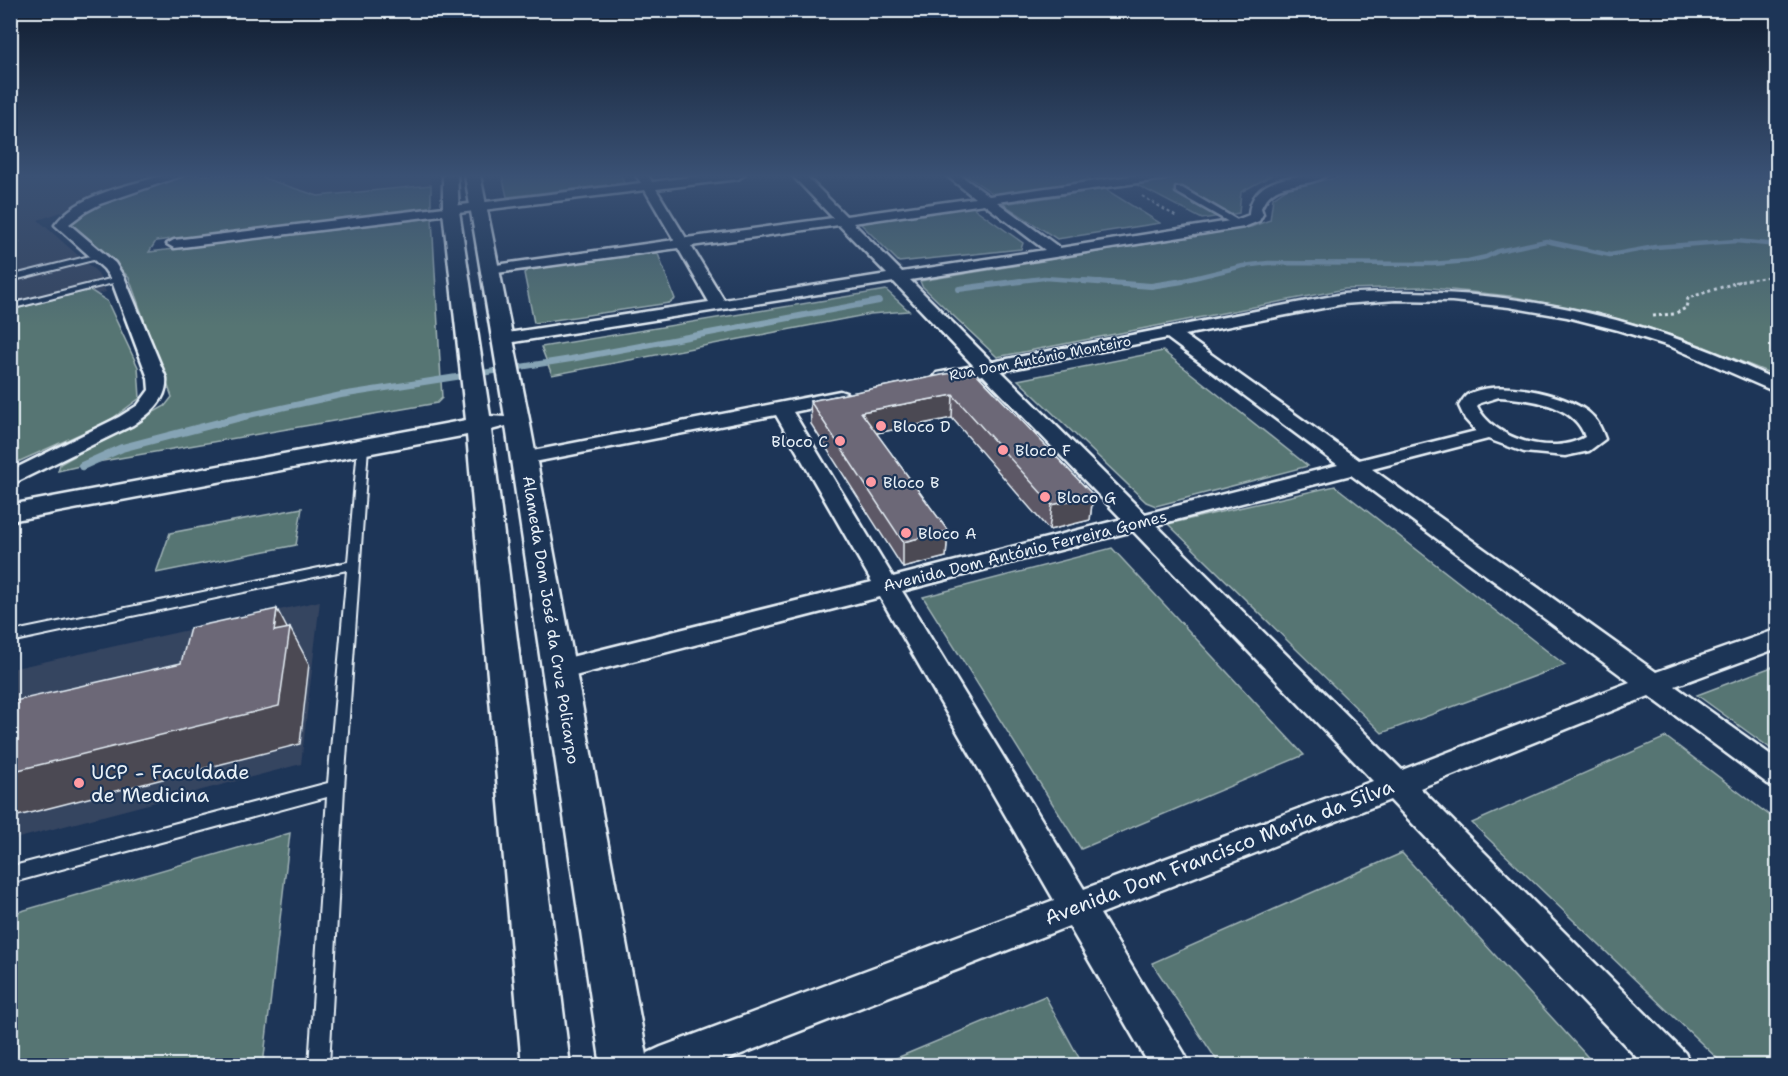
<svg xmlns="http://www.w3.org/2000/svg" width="1788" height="1076" font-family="'Shantell Sans',sans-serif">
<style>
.built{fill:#354461}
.green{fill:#577573;stroke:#a0b3b6;stroke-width:1.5}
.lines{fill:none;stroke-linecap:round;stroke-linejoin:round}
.stream-far2{stroke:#86a4b5;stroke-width:4.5}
.stream-far1{stroke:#86a4b5;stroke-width:6}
.stream{stroke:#86a4b5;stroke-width:8}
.service-casing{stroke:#e8f1f8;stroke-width:4}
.pedestrian-casing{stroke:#e8f1f8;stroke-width:5}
.minor-casing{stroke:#e8f1f8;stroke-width:5}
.tertiary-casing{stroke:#e8f1f8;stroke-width:5}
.path-far1{stroke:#e8f1f8;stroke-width:2;stroke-dasharray:3 3;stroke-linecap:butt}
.path{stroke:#e8f1f8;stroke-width:3;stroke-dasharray:3 3;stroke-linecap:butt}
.service{fill:#1d3557;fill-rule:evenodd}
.pedestrian{fill:#1d3557;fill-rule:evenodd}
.minor{fill:#1d3557;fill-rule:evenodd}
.tertiary{fill:#1d3557;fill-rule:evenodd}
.wall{fill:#5d5966;stroke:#e8f1f8;stroke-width:1.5}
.shaded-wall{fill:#4c4953;stroke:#e8f1f8;stroke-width:1.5}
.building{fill:#6c6877;stroke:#e8f1f8;stroke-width:1.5}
.poi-dot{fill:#ff9aa2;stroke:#1d3557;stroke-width:2}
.labels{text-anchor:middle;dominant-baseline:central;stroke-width:4.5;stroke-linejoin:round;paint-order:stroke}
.far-street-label{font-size:14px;fill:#e8f1f8;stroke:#1d3557}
.poi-label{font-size:16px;fill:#e8f1f8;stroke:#1d3557;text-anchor:start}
.street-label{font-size:16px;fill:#e8f1f8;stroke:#1d3557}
.near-poi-label{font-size:20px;fill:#e8f1f8;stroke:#1d3557;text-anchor:start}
.near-street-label{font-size:20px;fill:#e8f1f8;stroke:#1d3557}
</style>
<rect width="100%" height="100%" fill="#1d3557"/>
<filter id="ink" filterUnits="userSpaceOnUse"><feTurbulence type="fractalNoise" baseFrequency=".0167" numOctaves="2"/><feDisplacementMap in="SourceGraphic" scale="12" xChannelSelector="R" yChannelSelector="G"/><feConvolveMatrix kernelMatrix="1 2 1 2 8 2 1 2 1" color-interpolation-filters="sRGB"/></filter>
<g filter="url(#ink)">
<!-- built -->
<path class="built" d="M10 175H171L38 220 98 273 106 292 11 315Z
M254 175H430L431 185 318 196Z
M320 601 301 764 11 840V669Z"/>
<!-- green -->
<path class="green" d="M184 175H254L318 196 431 185V208L156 241 149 252 432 218 442 398 437 403 97 462 58 471 60 464 165 406 172 397 129 278 108 255 72 226V221L89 206Z
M502 175H621L624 183 507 197Z
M966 175H1084L1096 183 995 195Z
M1195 175H1272L1241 192 1239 213 1202 219 1135 184Z
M1356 175H1777V376L1700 345 1644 326 1596 313 1510 296 1422 287 1345 289 997 357 922 286 920 281 1251 227 1270 220 1273 198 1292 185Z
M1105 189 1160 223 1057 239 1003 204Z
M971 206 1023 243 1021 249 899 262 860 223Z
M650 252 658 254 675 299 669 303 534 323 524 273 528 270Z
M90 290 107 301 138 367 140 398 109 421 11 465V310Z
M886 290 909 311 870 314 552 375 541 347Z
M1163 351 1308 466 1156 506 1146 502 1018 380Z
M1335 486 1565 665 1382 733 1168 524Z
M302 508 296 545 156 573 170 533Z
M1112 548 1304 755 1081 849 923 597Z
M1777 665H1778L1777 753 1697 695Z
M1666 737 1777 821V1065H1724L1472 823Z
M290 833 263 1065H11V914Z
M1402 853 1595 1065H1220L1152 963Z
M1045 996 1083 1065H880Z"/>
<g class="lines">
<!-- stream-far2 -->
<path class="stream-far2" d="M1010 282 1044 278 1103 282
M1177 282 1243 266 1268 263 1432 264 1468 261 1486 257 1498 251 1546 241 1610 255 1655 247 1736 241 1778 245"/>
<!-- stream-far1 -->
<path class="stream-far1" d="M1083 281 1151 286 1183 281
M959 289 1021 281
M240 417 341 395 571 359 879 301"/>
<!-- stream -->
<path class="stream" d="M82 466 122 448 245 416"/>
<defs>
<path id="service" d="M98 254H101V258L10 281V276Z
M118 277 122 279 121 281 10 309V304Z
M363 444 368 447 344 788 329 1066H309L327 797 10 883V867L328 783 347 570 10 642V632L348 562 358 447Z"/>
<path id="pedestrian" d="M1176 188H1182L1244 224 1236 226 1176 192Z"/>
<path id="minor" d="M164 175H184L100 204 85 212 69 224 115 263 125 279 166 378C168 400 150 414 133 425L10 485V471L119 417 138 405 149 390 148 378 111 279 104 269 55 225C78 193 129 186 164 175Z
M636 175H648L652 182 706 175H744L738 179 656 189 686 238 833 218 792 175H805L846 216 975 198 946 175H960L989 196 1138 175H1172L1166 179 997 202 1060 248 1236 220 1249 215C1251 177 1295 175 1327 175 1305 191 1275 176 1261 208L1263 214 1259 221 1244 227 910 280 992 362 1343 294C1498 284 1638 313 1778 381V393L1672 347 1618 330 1567 317 1509 307 1452 301 1396 300 1343 304 1184 335 1359 460 1476 431 1465 419 1459 406C1461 403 1464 397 1467 395 1495 378 1564 393 1588 412 1597 419 1601 428 1605 439L1589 451 1565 456 1524 452 1488 439 1372 469 1656 672 1778 629V648L1675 686 1778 760V788L1768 784 1649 696 1420 788 1685 1053 1691 1066H1645L1390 800 1100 914 1184 1053 1190 1066H1150L1069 926 711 1066H642L648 1053 661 1047 1054 900 880 597 559 680 550 677 546 670 550 663 559 660 872 582 776 415 524 464 517 462 514 458 517 454 840 391 846 393 849 397 846 401 793 412 893 577 1122 519 983 375 943 382 937 381 934 377 937 373 974 366 894 282 501 344 495 343 493 339 501 334 709 302 678 248 489 274 482 270 489 266 674 240 645 190 174 248 167 244 174 240 641 183ZM984 204 1045 250 902 272 853 223ZM839 225 887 274 724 300 691 246ZM1167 338 1338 465 1145 514 1001 371ZM1499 397C1528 399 1575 404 1585 437 1552 456 1494 440 1477 406L1480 403ZM1351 475 1630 682 1402 770 1156 525ZM1133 531 1373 781 1084 889 902 591Z"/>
<path id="tertiary" d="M443 175H457L459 211 490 416 505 417 465 175H480L529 419 649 1066H601L506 426 491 430 570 1066H522L467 435 10 521V505L466 420 443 211Z"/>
</defs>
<!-- service casing -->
<use href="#service" class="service-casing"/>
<!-- pedestrian casing -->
<use href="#pedestrian" class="pedestrian-casing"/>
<!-- minor casing -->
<use href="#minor" class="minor-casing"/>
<!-- tertiary casing -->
<use href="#tertiary" class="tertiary-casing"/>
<!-- path-far1 -->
<path class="path-far1" d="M1142 196 1177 217
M1735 282 1778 275"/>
<!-- path -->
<path class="path" d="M1653 316 1674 314 1686 308 1688 298 1741 281"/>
<!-- service -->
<use href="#service" class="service"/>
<!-- pedestrian -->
<use href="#pedestrian" class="pedestrian"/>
<!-- minor -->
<use href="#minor" class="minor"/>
<!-- tertiary -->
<use href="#tertiary" class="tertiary"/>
</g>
<!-- wall -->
<path class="wall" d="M972 369 1093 495 1090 520 1049 530 952 418 876 433 948 531 946 557 903 568 811 424 810 401Z"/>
<!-- shaded-wall -->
<path class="shaded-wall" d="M12 230 19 242 10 244V231Z
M953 395 952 418 862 436 861 412Z
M1093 495 1090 520 1049 530 1052 505Z
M948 531 946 557 903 568V542Z
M277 609 289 632 290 628 309 664 300 744 10 818V772L274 631Z"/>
<!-- building -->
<path class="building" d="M972 369 1093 495 1052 505 953 395 861 412 948 531 903 542 810 401Z
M277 609 274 631 290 628 279 706 10 772V702L181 663 190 628Z"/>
</g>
<!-- sky -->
<linearGradient id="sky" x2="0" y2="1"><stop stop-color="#101d30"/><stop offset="0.54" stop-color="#3a5174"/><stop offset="1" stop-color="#3a5174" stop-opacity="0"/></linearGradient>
<rect width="1788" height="326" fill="url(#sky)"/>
<!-- markers -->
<g class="poi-dot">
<circle cx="881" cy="426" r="6"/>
<circle cx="840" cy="441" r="6"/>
<circle cx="1003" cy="450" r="6"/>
<circle cx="871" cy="482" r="6"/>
<circle cx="1045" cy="497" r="6"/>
<circle cx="906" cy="533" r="6"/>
<circle cx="79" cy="783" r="6"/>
</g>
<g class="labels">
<!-- far-street labels -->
<g class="far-street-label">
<text transform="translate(1040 358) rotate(-11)">Rua Dom António Monteiro</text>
</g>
<!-- poi labels -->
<g class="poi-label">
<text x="893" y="426">Bloco D</text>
<text x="828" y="441" text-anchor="end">Bloco C</text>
<text x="1015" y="450">Bloco F</text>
<text x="883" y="482">Bloco B</text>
<text x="1057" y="497">Bloco G</text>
<text x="918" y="533">Bloco A</text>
</g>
<!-- street labels -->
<g class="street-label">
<text transform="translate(1025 551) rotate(-14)">Avenida Dom António Ferreira Gomes</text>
<text transform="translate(551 620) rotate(81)">Alameda Dom José da Cruz Policarpo</text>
</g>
<!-- near-poi labels -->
<g class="near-poi-label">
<text x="91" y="772">UCP - Faculdade<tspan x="91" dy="23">de Medicina</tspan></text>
</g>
<!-- near-street labels -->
<g class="near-street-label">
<text transform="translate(1219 852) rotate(-21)">Avenida Dom Francisco Maria da Silva</text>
</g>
</g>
<!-- margin -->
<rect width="1788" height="1076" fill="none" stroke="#1d3557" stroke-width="36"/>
<rect x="18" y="18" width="1752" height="1040" fill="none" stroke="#e8f1f8" stroke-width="2" filter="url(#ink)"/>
</svg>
